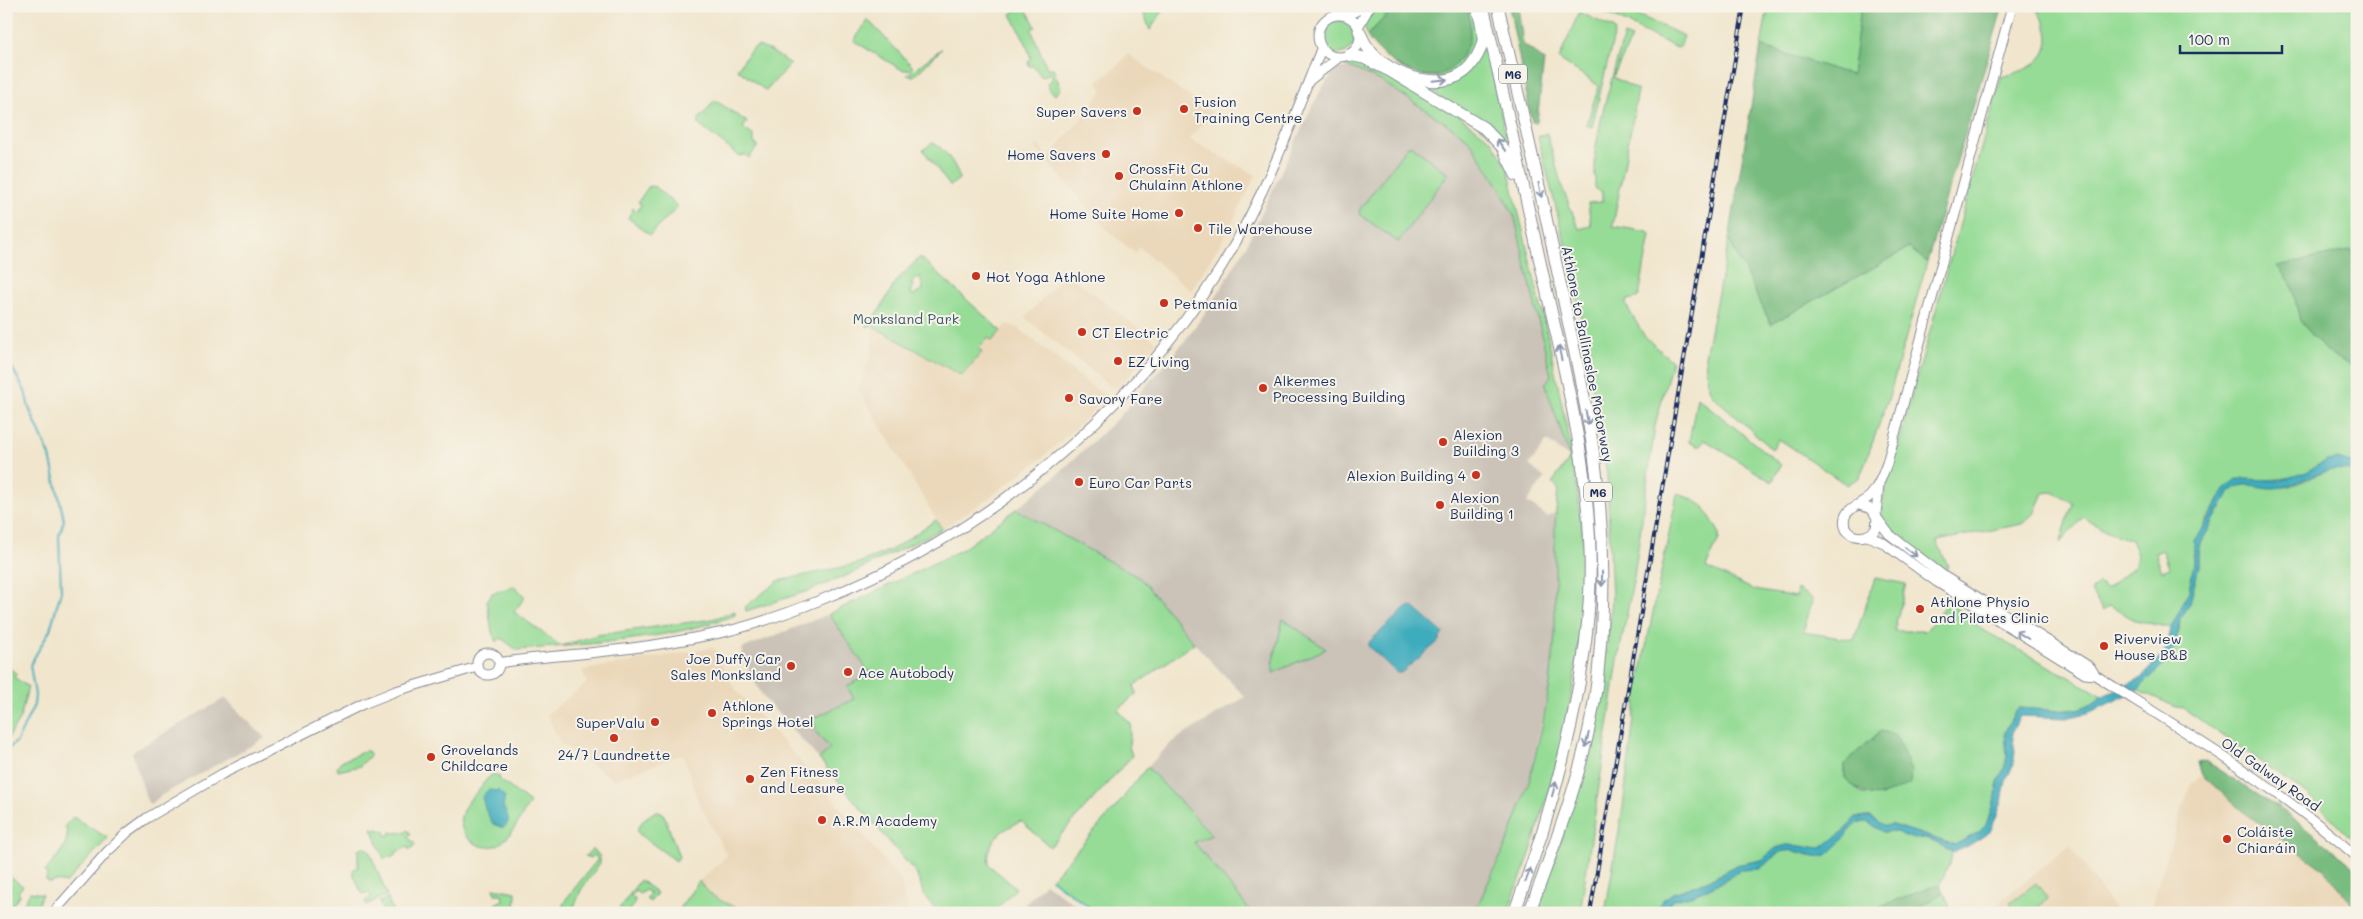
<svg xmlns="http://www.w3.org/2000/svg" width="2363" height="919" font-family="Mali,sans-serif">
<style>
.built{fill:#ebd8ba}
.industrial{fill:#cbc3b8}
.green{fill:#96dc96;stroke:#58867a;fill-rule:evenodd}
.forest{fill:#78bc7f;stroke:#4a766e}
.water{fill:#3eacbc;stroke:#2c6e8d}
.lines{fill:none;stroke-linecap:round;stroke-linejoin:round}
.stream{stroke:#3eacbc;stroke-width:2}
.secondary-casing{stroke:#868a96;stroke-width:11}
.trunk-casing{stroke:#868a96;stroke-width:13}
.motorway-casing{stroke:#868a96;stroke-width:13}
.secondary{stroke:#fff;stroke-width:9}
.trunk{stroke:#fff;stroke-width:11}
.motorway{stroke:#fff;stroke-width:11}
.rail-casing{stroke:#1b2f5e;stroke-width:4}
.rail{stroke:#f7f3e8;stroke-width:2;stroke-dasharray:5.5;stroke-linecap:butt}
.oneway{stroke:#8d97ae}
.poi-dot{fill:#c8321e;stroke:#f7f3e8;stroke-width:2}
.labels{text-anchor:middle;dominant-baseline:central;stroke-width:4;stroke-linejoin:round;paint-order:stroke}
.shield{fill:#f7f3e8;stroke:#5d6a87;stroke-width:1}
.shield-label{font-size:12px;font-weight:bold;fill:#1b2f5e}
.poi-label{font-size:14px;fill:#1b2f5e;stroke:#f7f3e8;text-anchor:start}
.park-label{font-size:14px;fill:#3a5a6c;stroke:#f7f3e8}
.street-label{font-size:14px;fill:#1b2f5e;stroke:#f7f3e8}
</style>
<rect width="100%" height="100%" fill="#f7f3e8"/>
<filter id="ink" filterUnits="userSpaceOnUse"><feTurbulence type="fractalNoise" baseFrequency=".02" numOctaves="2"/><feDisplacementMap in="SourceGraphic" scale="10" xChannelSelector="R" yChannelSelector="G"/><feConvolveMatrix kernelMatrix="1 2 1 2 8 2 1 2 1" color-interpolation-filters="sRGB"/></filter>
<filter id="wash" filterUnits="userSpaceOnUse"><feTurbulence type="fractalNoise" baseFrequency=".0096" numOctaves="4" result="noise"/><feDisplacementMap in="SourceGraphic" scale="20" xChannelSelector="R" yChannelSelector="G"/><feGaussianBlur stdDeviation="1.12" result="paint"/><feColorMatrix in="noise" values="0 0 0 0 0 0 0 0 0 0 0 0 0 0 0 0 0 1.4 0 .05"/><feComposite in="paint" operator="in"/></filter>
<g filter="url(#wash)">
<rect width="100%" height="100%" fill="#f1e6cd"/>
<!-- built -->
<path class="built" d="M1128 54 1212 112 1189 139 1256 175 1229 229 1191 291 1139 247 1135 253 1107 230 1035 147 1038 145 1048 159 1103 91 1097 81 1115 68Z
M1066 273 1157 342 1119 387 1113 388 1025 318Z
M1007 324 1017 327 1106 397 1078 426 1044 456 989 498 942 529 858 389 871 356 873 326 962 376 981 352 978 348 988 337 992 340Z
M712 648 717 651 726 674 736 690 818 781 901 881 909 913H752L720 901 704 889 699 881 727 856 699 803 683 754 614 780 560 743 547 714 587 683 582 670Z
M2202 775 2241 810 2323 869 2352 904 2357 905V913H2149L2190 785Z
M2070 845 2117 913H1992L2003 899Z"/>
<!-- industrial -->
<path class="industrial" d="M1339 68H1352L1381 81 1456 130 1469 140 1501 190 1515 218 1521 241 1551 376 1545 384 1570 458 1547 441 1529 465 1545 478 1527 502 1547 517 1558 511 1555 523V636L1550 683 1529 781 1510 836 1474 913H1252L1194 842 1212 834 1147 767 1172 742 1245 697 1194 643 1141 579 1016 509 1058 474 1119 417 1183 343 1213 302 1245 248 1310 111 1324 85 1336 69Z
M829 614 870 674 855 699 815 724V731L830 749 819 759 764 698 751 676 741 649Z
M225 698 265 738 162 795 153 802 150 804 147 801 132 752Z
M1045 883 1087 913H1017Z"/>
<!-- green -->
<path class="green" d="M1141 6H1166L1150 30Z
M1375 6H1395L1367 36 1364 23Z
M1468 6H1472L1477 37 1476 45 1466 62 1460 68 1443 77 1423 76C1465 73 1473 43 1468 6Z
M1592 6H1618L1684 36 1680 47 1677 48Z
M1768 6H1862L1852 76 1761 46Z
M2036 6H2357V465L2337 459 2295 477 2259 481 2246 479 2224 490 2201 531 2193 553 2194 562 2189 591 2171 628 2135 620 2109 606 2103 611 2091 591 2099 583 2106 589 2135 566 2137 554 2131 540 2107 532 2083 517 2060 543 2073 503 2052 492 2043 493 2034 513 2022 524 1937 541 1948 566 1945 573 1896 538 1881 518 1883 499 2001 77C2026 71 2056 60 2046 27 2044 20 2038 14 2036 6ZM2163 550 2169 568 2162 571 2155 553Z
M1025 7 1036 27 1031 29 1047 68H1053L1061 89 1055 95 1049 89 1047 83 1053 78 1050 73 1042 77 1033 66H1029L1028 62 1031 59 1026 43 1011 14 1019 8Z
M1579 12 1613 28 1615 31 1592 127 1586 125 1599 86 1559 59Z
M1321 37a17 17 0 1 1 34 0a17 17 0 1 1-34 0Z
M868 20 913 67 909 70H902L854 41Z
M1624 35 1632 38 1613 77 1638 90 1613 226 1648 232 1650 235 1639 296 1637 298 1627 300 1626 305 1645 337 1672 361 1655 426 1634 577 1618 660 1580 913H1538L1598 720 1612 600 1607 475 1584 333 1568 256 1538 137 1547 133 1562 187 1579 229 1591 226 1588 203 1602 202V192L1597 190 1595 187V151L1602 114Z
M1486 40 1508 147 1422 84 1448 83Z
M758 46 771 51 790 64 766 91 737 69 751 50Z
M942 49 914 76 907 75 941 49Z
M1355 62H1365L1457 114 1492 141 1508 168 1546 328 1573 458 1582 528 1583 576 1579 642 1573 688 1556 768 1529 857 1507 913H1474L1510 836 1530 778 1542 727 1550 683 1555 636V523L1558 488 1552 483 1570 458 1545 384 1551 376 1515 218 1501 190 1485 164 1469 140 1456 130 1381 81 1352 68 1346 67 1344 63Z
M715 100 747 122 743 128 754 136V143L758 146 749 158 745 155 739 156 699 125V119Z
M932 143C942 145 959 168 959 179L950 186 923 150Z
M1408 146H1412L1448 174 1398 242 1359 214 1360 209Z
M649 186 655 187 678 207 650 235 628 218 633 208 637 211 641 205 638 202Z
M1729 239 1771 324 1909 248 1927 262 1889 397 1860 477 1847 485 1779 439 1772 449 1712 395 1707 383 1705 356Z
M920 257 1001 331 992 341 988 338 978 348 982 352 962 376 873 326H865L879 311 897 280ZM920 277 923 289 914 295 911 293 913 288 912 283 914 279Z
M1697 397 1781 465 1772 482 1705 440 1699 447 1689 442Z
M2340 468 2357 474V844L2307 794 2183 708 2176 707 2138 690 2163 665 2179 632 2180 620 2190 603 2193 591 2199 565V546L2229 493C2246 477 2263 490 2284 487 2304 484 2320 470 2340 468Z
M1677 494 1693 499 1704 507 1719 532V539L1706 567 1754 590 1796 597 1797 589 1813 599 1803 632 1854 640 1875 578 1906 584 1894 631H1926L1948 601 1983 630 2103 696 2094 703 2078 709 2049 711 2019 708 2015 711 2005 732 2007 756 2005 766 1998 782 1996 795 1986 825 1979 832 1955 845 1893 825 1885 826 1871 817H1856L1844 831 1822 848 1787 845 1776 848 1762 860 1736 865 1712 879 1674 893 1663 899 1655 913H1605L1623 807 1638 686ZM1881 731 1883 796 1862 794 1845 778V763Z
M1016 509 1141 579 1194 643 1134 686 1137 693 1118 710 1131 724 1129 746 1132 756 1050 847 1021 821C1000 831 986 840 989 865L1016 888 993 913H939L925 897 916 873 819 759 830 749 815 731V724L812 719 854 699 847 686 870 674 829 614 963 549Z
M936 520 942 529 848 575 811 590 746 611 745 607 778 581 856 564 891 550Z
M515 586 525 597 514 612 561 646 597 635 713 619 735 611V615C671 640 586 644 517 650L501 638 496 642 492 632 487 601 492 593Z
M1283 619 1326 649 1273 673V662Z
M6 666 17 674 14 677 28 687 20 718 6 742Z
M365 751H368L371 755 360 766 338 771 337 767 340 762Z
M1147 767 1212 835 1194 842 1252 913H1097L1051 879 1116 807Z
M493 774 500 777 499 779 530 803C520 816 516 831 502 842 483 857 454 835 462 813 465 804 472 797 478 791 482 785 487 778 493 774Z
M656 811 662 812 665 817 679 857 676 861 639 834 637 830 644 819Z
M73 817 108 838 66 883 55 881 50 883 46 880 47 874 45 872C54 859 74 842 65 826Z
M1858 822H1867L1883 832 1894 831 1905 836 1926 838 1952 851 1951 860 1940 884 1862 913H1663L1665 907 1673 900 1694 895 1726 880 1739 870 1759 869C1767 864 1774 854 1784 851 1796 848 1810 859 1822 855 1835 851 1848 832 1858 822Z
M372 828 385 831 386 835H391V831L393 833 406 832 408 830 411 834 408 836 411 841H413L415 845 409 850 408 847 396 852V855L384 859Z
M363 847 369 850 387 895 366 905 365 901 371 897 369 892 363 894 361 892 353 872 354 869 358 868V850Z
M592 849 600 856V863L581 890 572 913H559L566 899 598 859 593 855 590 858 585 856Z
M6 874 23 886 18 892 20 894 10 909 16 913 6 910Z
M640 880 657 893 650 902 646 899 650 893 645 890 640 894 635 891 631 896 635 899 634 904 627 913H616Z
M699 881C711 900 732 906 752 913H676Z
M2036 883 2048 899 2031 913H2017L2010 903Z
M494 888 516 892 515 913H495V904L503 900 502 894H495Z
M30 892 42 894 39 901 40 913H26L21 908Z
M1944 892 1952 913H1911Z
M388 898 393 913H384L379 902Z"/>
<!-- forest -->
<path class="forest" d="M1395 6H1468C1469 15 1471 25 1470 34 1469 44 1464 53 1457 62 1432 95 1383 62 1367 36Z
M1509 6H1518L1523 44 1544 60 1537 122H1532Z
M1861 6H2003L1927 262 1909 248 1771 324 1729 239 1761 46 1852 75Z
M2351 250 2357 254V370L2325 350 2300 321 2291 283 2277 266Z
M1881 731 1896 735 1911 771 1910 784C1878 798 1871 803 1845 778V763Z
M2205 761 2285 812 2357 870V905L2352 904 2323 869 2241 810 2202 775 2198 763Z
M1940 884 1944 892 1911 913H1862Z"/>
<!-- water -->
<path class="water" d="M2337 459 2357 465V474C2328 458 2302 488 2272 488 2254 488 2245 478 2229 493L2199 546V565L2190 603 2180 620 2176 644 2163 665 2138 690 2088 713 2066 718 2020 716 2012 732 2015 752 2013 765 2006 781 2002 802 1990 832 1968 846 1955 852 1926 838 1913 839 1894 831 1883 832 1867 822H1858C1852 828 1832 853 1826 855 1813 860 1798 848 1784 851 1774 854 1767 864 1759 869L1739 870 1726 880 1694 895 1673 900 1665 907 1663 913H1655L1663 899 1674 893 1712 879 1736 865 1762 860 1776 848 1787 845 1822 848 1844 831 1856 817H1871L1885 826 1893 825 1955 845 1979 832 1986 825 1996 795 1998 782 2005 766 2007 756 2005 732 2015 711 2019 708 2063 711 2078 709 2094 703 2103 696 2143 677 2167 648 2171 628 2189 591 2194 562V539L2208 521 2224 490 2237 479 2282 480 2307 472 2326 460Z
M1412 606 1443 633 1438 642 1401 673H1397L1368 646 1370 641 1406 608Z
M488 790 499 791 505 797 503 806C506 814 513 821 503 828L493 824 485 809 482 796Z"/>
<g class="lines">
<!-- stream -->
<path class="stream" d="M6 357 25 391 29 408 50 456 64 520 59 536 61 591 50 630 30 665 35 695 34 705 17 741 6 751
M1051 879 1097 913"/>
</g>
</g>
<g filter="url(#ink)">
<g class="lines">
<defs>
<path id="secondary" d="M1318 36a21 21 0 1 1 42 0a21 21 0 1 1-42 0Z
M1347 16 1365 6
M1358 27 1370 6
M1310 80 1338 58
M1859 505 1872 509 1877 518 1876 529C1864 543 1840 537 1845 517 1848 507 1864 503 1871 495 1879 486 1883 474 1887 463L2012 6
M1876 514 1879 484
M1877 518 1889 534 1945 577 2090 667 2095 675C2185 732 2277 786 2357 857
M1867 536 1882 542 1937 582 2085 674 2095 675
M477 664a11 11 0 1 1 22 0a11 11 0 1 1-22 0Z
M499 663C532 657 565 656 598 652 640 648 682 641 724 632 758 624 791 612 823 599 986 534 1126 418 1220 269 1263 200 1292 124 1321 49
M53 913 107 852 128 832 147 818 222 774 363 704 396 691 477 667"/>
<path id="trunk" d="M1359 31C1362 36 1364 43 1368 48 1389 77 1451 98 1474 61 1478 55 1482 47 1483 40 1484 29 1479 17 1477 6"/>
<path id="motorway" d="M1483 6C1505 99 1524 191 1545 284 1567 381 1593 482 1590 583 1587 688 1552 814 1514 913
M1498 6C1520 103 1543 200 1563 297 1575 355 1589 413 1596 471 1604 534 1605 599 1599 662 1592 750 1560 831 1529 913
M1349 55 1364 58 1390 71 1484 128 1503 148 1516 175"/>
</defs>
<!-- secondary casing -->
<use href="#secondary" class="secondary-casing"/>
<!-- trunk casing -->
<use href="#trunk" class="trunk-casing"/>
<!-- motorway casing -->
<use href="#motorway" class="motorway-casing"/>
<!-- secondary -->
<use href="#secondary" class="secondary"/>
<!-- trunk -->
<use href="#trunk" class="trunk"/>
<!-- motorway -->
<use href="#motorway" class="motorway"/>
<defs>
<path id="rail" d="M1590 913 1744 6"/>
</defs>
<!-- rail casing -->
<use href="#rail" class="rail-casing"/>
<!-- rail -->
<use href="#rail" class="rail"/>
</g>
<!-- one-way arrows -->
<defs><path id="oneway-shaft" d="M-6 0H5M1.5-3L5.5 0L1.5 3" fill="none" stroke-width="1.6" stroke-linecap="round" stroke-linejoin="round" transform="scale(1.25)"/></defs>
<g class="oneway">
<use href="#oneway-shaft" transform="translate(1440 80) rotate(-5)"/>
<use href="#oneway-shaft" transform="translate(1501 145) rotate(-126)"/>
<use href="#oneway-shaft" transform="translate(1540 190) rotate(78)"/>
<use href="#oneway-shaft" transform="translate(1560 353) rotate(-102)"/>
<use href="#oneway-shaft" transform="translate(1587 418) rotate(80)"/>
<use href="#oneway-shaft" transform="translate(1911 552) rotate(37)"/>
<use href="#oneway-shaft" transform="translate(1602 579) rotate(90)"/>
<use href="#oneway-shaft" transform="translate(2022 635) rotate(-148)"/>
<use href="#oneway-shaft" transform="translate(1587 740) rotate(104)"/>
<use href="#oneway-shaft" transform="translate(1554 789) rotate(-74)"/>
<use href="#oneway-shaft" transform="translate(1528 875) rotate(-70)"/>
</g>
</g>
<!-- markers -->
<g class="poi-dot">
<circle cx="1184" cy="109" r="5"/>
<circle cx="1137" cy="111" r="5"/>
<circle cx="1106" cy="154" r="5"/>
<circle cx="1119" cy="176" r="5"/>
<circle cx="1179" cy="213" r="5"/>
<circle cx="1198" cy="228" r="5"/>
<circle cx="976" cy="276" r="5"/>
<circle cx="1164" cy="303" r="5"/>
<circle cx="1082" cy="332" r="5"/>
<circle cx="1118" cy="361" r="5"/>
<circle cx="1263" cy="388" r="5"/>
<circle cx="1069" cy="398" r="5"/>
<circle cx="1443" cy="442" r="5"/>
<circle cx="1476" cy="475" r="5"/>
<circle cx="1079" cy="482" r="5"/>
<circle cx="1440" cy="505" r="5"/>
<circle cx="1920" cy="609" r="5"/>
<circle cx="2104" cy="646" r="5"/>
<circle cx="791" cy="666" r="5"/>
<circle cx="848" cy="672" r="5"/>
<circle cx="712" cy="713" r="5"/>
<circle cx="655" cy="722" r="5"/>
<circle cx="614" cy="738" r="5"/>
<circle cx="431" cy="757" r="5"/>
<circle cx="750" cy="779" r="5"/>
<circle cx="822" cy="820" r="5"/>
<circle cx="2227" cy="839" r="5"/>
</g>
<g class="labels">
<!-- shield labels -->
<g class="shield">
<rect x="1499" y="64.5" width="28" height="19" rx="4"/>
<rect x="1584" y="482.5" width="28" height="19" rx="4"/>
</g>
<g class="shield-label">
<text x="1513" y="74">M6</text>
<text x="1598" y="492">M6</text>
</g>
<!-- poi labels -->
<g class="poi-label">
<text x="1194" y="101">Fusion<tspan x="1194" dy="16">Training Centre</tspan></text>
<text x="1127" y="111" text-anchor="end">Super Savers</text>
<text x="1096" y="154" text-anchor="end">Home Savers</text>
<text x="1129" y="168">CrossFit Cu<tspan x="1129" dy="16">Chulainn Athlone</tspan></text>
<text x="1169" y="213" text-anchor="end">Home Suite Home</text>
<text x="1208" y="228">Tile Warehouse</text>
<text x="986" y="276">Hot Yoga Athlone</text>
<text x="1174" y="303">Petmania</text>
<text x="1092" y="332">CT Electric</text>
<text x="1128" y="361">EZ Living</text>
<text x="1273" y="380">Alkermes<tspan x="1273" dy="16">Processing Building</tspan></text>
<text x="1079" y="398">Savory Fare</text>
<text x="1453" y="434">Alexion<tspan x="1453" dy="16">Building 3</tspan></text>
<text x="1466" y="475" text-anchor="end">Alexion Building 4</text>
<text x="1089" y="482">Euro Car Parts</text>
<text x="1450" y="497">Alexion<tspan x="1450" dy="16">Building 1</tspan></text>
<text x="1930" y="601">Athlone Physio<tspan x="1930" dy="16">and Pilates Clinic</tspan></text>
<text x="2114" y="638">Riverview<tspan x="2114" dy="16">House B&amp;B</tspan></text>
<text x="781" y="658" text-anchor="end">Joe Duffy Car<tspan x="781" dy="16">Sales Monksland</tspan></text>
<text x="858" y="672">Ace Autobody</text>
<text x="722" y="705">Athlone<tspan x="722" dy="16">Springs Hotel</tspan></text>
<text x="645" y="722" text-anchor="end">SuperValu</text>
<text x="441" y="749">Grovelands<tspan x="441" dy="16">Childcare</tspan></text>
<text x="614" y="754" text-anchor="middle">24/7 Laundrette</text>
<text x="760" y="771">Zen Fitness<tspan x="760" dy="16">and Leasure</tspan></text>
<text x="832" y="820">A.R.M Academy</text>
<text x="2237" y="831">Coláiste<tspan x="2237" dy="16">Chiaráin</tspan></text>
</g>
<!-- park labels -->
<g class="park-label">
<text x="906" y="318">Monksland Park</text>
</g>
<!-- street labels -->
<g class="street-label">
<text transform="translate(1588 354) rotate(79)">Athlone to Ballinasloe Motorway</text>
<text transform="translate(2271 774) rotate(35)">Old Galway Road</text>
</g>
</g>
<!-- margin -->
<rect width="2363" height="919" fill="none" stroke="#f7f3e8" stroke-width="25"/>
<!-- scale -->
<path d="M2180 45v8h102v-8" fill="none" stroke="#1b2f5e" stroke-width="2.5"/>
<text x="2188" y="45" font-size="15" fill="#1b2f5e" stroke="#f7f3e8" stroke-width="4" paint-order="stroke">100 m</text>
</svg>
